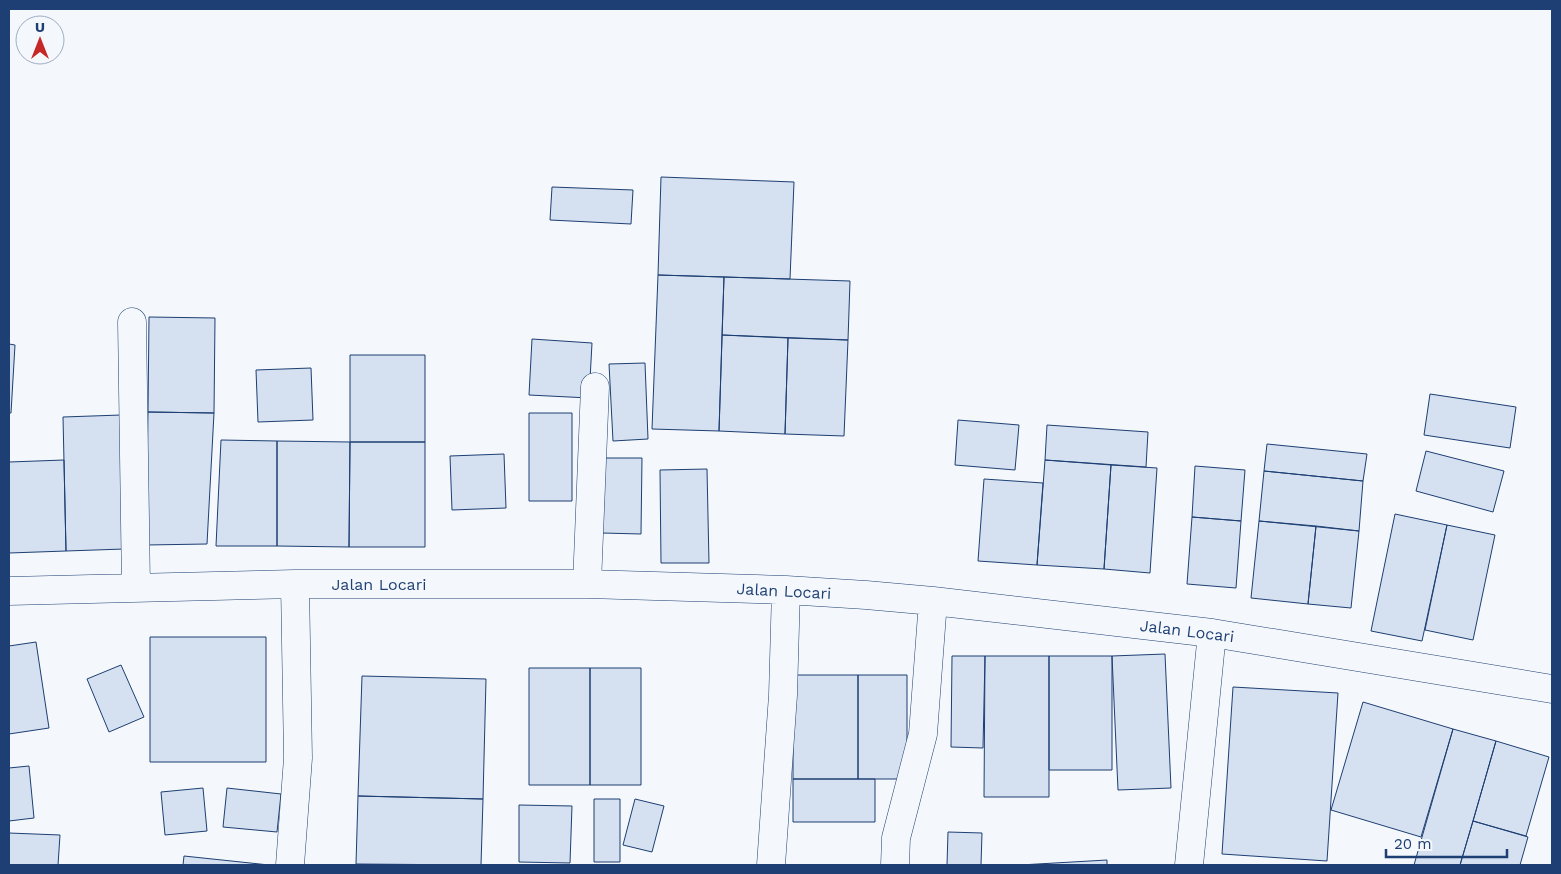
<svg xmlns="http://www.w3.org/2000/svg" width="1561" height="874" font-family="'Work Sans',sans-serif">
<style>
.building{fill:#d5e0f0;stroke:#1d3f73}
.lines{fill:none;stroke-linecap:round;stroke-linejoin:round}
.minor-casing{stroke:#1d3f73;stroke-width:29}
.minor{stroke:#f4f7fb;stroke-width:28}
.labels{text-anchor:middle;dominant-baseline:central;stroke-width:4;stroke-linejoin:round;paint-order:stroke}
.street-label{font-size:16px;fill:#1d3f73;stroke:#f4f7fb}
</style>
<rect width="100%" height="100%" fill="#f4f7fb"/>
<!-- building -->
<path class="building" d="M661 177 794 182 790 279 658 275Z
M552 187 633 190 631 224 550 220Z
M658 275 724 277 719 431 652 429Z
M724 277 850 281 848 340 722 335Z
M149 317 215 318 214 413 148 412Z
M722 335 788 338 785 434 719 431Z
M788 338 848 340 844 436 785 434Z
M532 339 592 343 589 398 529 395Z
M9 344 15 345 11 413H9Z
M350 355H425V442H350Z
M645 363 648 439 613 441 609 364Z
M311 368 313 420 258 422 256 370Z
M1430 394 1516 407 1510 448 1424 435Z
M148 412 214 413 207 544 146 545Z
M529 413H572V501H529Z
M121 415 124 549 66 551 63 417Z
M958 420 1019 425 1015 470 955 465Z
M1047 425 1148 432 1146 467 1045 460Z
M221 440 277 441V546H216Z
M277 441 350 442 349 547 277 546Z
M350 442H425V547H349Z
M1267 444 1367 454 1363 481 1264 471Z
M1426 451 1504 471 1493 512 1416 491Z
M504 454 506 508 452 510 450 456Z
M603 458H642L641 534 602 533Z
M64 460 66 551 9 553V462Z
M1045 460 1111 465 1104 569 1037 565Z
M1111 465 1157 468 1150 573 1104 569Z
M1195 466 1245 470 1241 521 1192 517Z
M707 469 709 563H661L660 470Z
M1264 471 1363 481 1359 531 1259 521Z
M984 479 1043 483 1037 565 978 561Z
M1395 514 1447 525 1422 641 1371 631Z
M1192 517 1241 521 1236 588 1187 584Z
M1259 521 1316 526 1308 604 1251 598Z
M1447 525 1495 535 1473 640 1425 630Z
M1316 526 1359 531 1351 608 1308 604Z
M150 637H266V762H150Z
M36 642 49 728 9 734V646Z
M1165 654 1171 788 1118 790 1112 656Z
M952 656H985L983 748 951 747Z
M985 656H1049V797H984Z
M1049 656H1112V770H1049Z
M121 665 144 717 109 732 87 679Z
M529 668H590V785H529Z
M590 668H641V785H590Z
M793 675H858V779H793Z
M858 675H907V779H858Z
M362 676 486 679 483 799 358 796Z
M1233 687 1338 693 1327 861 1222 854Z
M1363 702 1453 729 1421 837 1331 810Z
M1453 729 1496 741 1473 821 1460 865H1414Z
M1496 741 1549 757 1526 836 1473 821Z
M29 766 34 818 9 821V768Z
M793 779H875V822H793Z
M203 788 207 831 165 835 161 792Z
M227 788 281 794 277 832 223 827Z
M358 796 483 799 481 865 356 864Z
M594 799H620V862H594Z
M635 799 664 806 652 852 623 845Z
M519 805 572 806 570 863 519 862Z
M1473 821 1528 837 1520 865H1460Z
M948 832 982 833 981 865H947Z
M9 833 60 835 58 865H9Z
M184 856 269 865H183Z
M1107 860V865H1020Z"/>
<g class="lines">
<defs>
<path id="minor" d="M132 322 136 587
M587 584 595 387
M9 591 295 584H587L786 590 866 595 933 601 1212 633 1552 689
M290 865 298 758 295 584
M771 865 783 695 786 590
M895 865 896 838 923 734 933 601
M1189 865 1212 633"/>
</defs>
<!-- minor casing -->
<use href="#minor" class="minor-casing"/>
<!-- minor -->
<use href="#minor" class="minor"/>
</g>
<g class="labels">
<!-- street labels -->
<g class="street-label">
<text x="379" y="584">Jalan Locari</text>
<text transform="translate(784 591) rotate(3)">Jalan Locari</text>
<text transform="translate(1187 631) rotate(7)">Jalan Locari</text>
</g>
</g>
<!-- border -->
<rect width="1561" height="874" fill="none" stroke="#1d3f73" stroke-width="20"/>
<!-- north arrow -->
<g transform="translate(40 40)"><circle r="24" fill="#f4f7fb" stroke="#9eadc5"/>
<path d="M0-4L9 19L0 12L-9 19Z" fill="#c62828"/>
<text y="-8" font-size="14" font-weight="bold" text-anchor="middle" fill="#1d3f73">U</text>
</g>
<!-- scale -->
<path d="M1386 849v8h121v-8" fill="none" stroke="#1d3f73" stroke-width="2.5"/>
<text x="1394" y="849" font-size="15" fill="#1d3f73" stroke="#f4f7fb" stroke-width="4" paint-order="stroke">20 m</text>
</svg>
